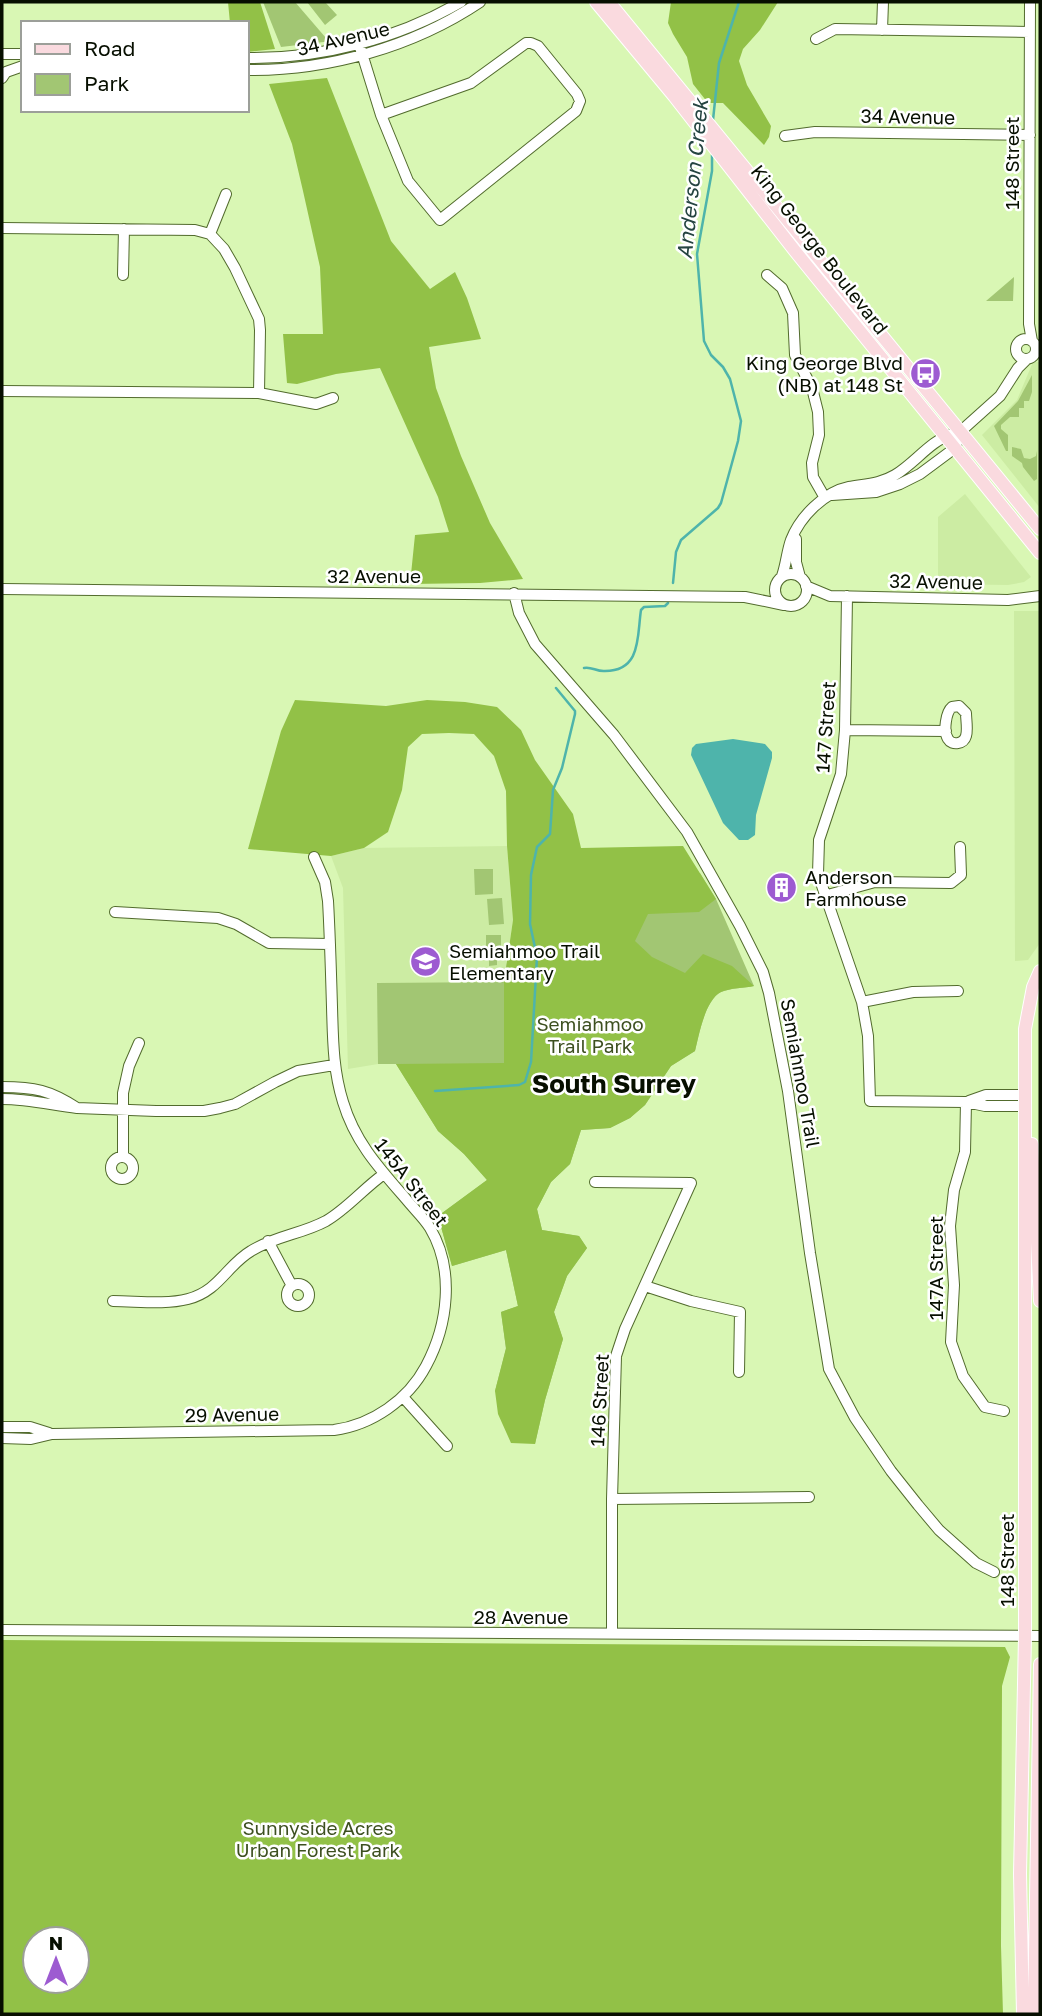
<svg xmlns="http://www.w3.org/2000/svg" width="1042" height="2016" font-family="'Golos Text',sans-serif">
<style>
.built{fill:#cceca3}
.green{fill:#a2c673}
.forest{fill:#92c147;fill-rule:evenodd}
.water{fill:#4eb4ab}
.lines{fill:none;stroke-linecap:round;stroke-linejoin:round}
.stream{stroke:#4eb4ab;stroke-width:2.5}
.minor-casing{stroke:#526b2d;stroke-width:12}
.major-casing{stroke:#fff;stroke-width:14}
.minor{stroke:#fff;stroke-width:10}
.major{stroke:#fadadf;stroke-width:12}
.labels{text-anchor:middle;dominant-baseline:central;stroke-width:5;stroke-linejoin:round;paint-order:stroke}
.street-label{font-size:19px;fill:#070f00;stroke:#fff}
.poi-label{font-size:19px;fill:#070f00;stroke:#fff;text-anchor:start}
.park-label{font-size:19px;fill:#3d5020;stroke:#fff}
.water-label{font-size:21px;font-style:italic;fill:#254441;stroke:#fff}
.district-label{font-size:26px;font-weight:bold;fill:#070f00;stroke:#fff}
</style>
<rect width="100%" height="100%" fill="#d9f7b4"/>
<!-- built -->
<path class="built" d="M1033 362H1040V508L982 435 1017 400Z
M965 494 1031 577 1024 582 1008 585 938 584V517Z
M1014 611H1040V943L1028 960 1015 961Z
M507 846 513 920 504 982V1063L378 1064 348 1069 343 888 331 856 364 848Z"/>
<!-- green -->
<path class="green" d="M263 2H295L326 38 332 41 281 47Z
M307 2H325L337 15 325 25Z
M1014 277 1013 301H986Z
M1032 375V392L1029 401H1024V408H1019V417H1010L1001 425V429L1008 435V451H1006L994 426 1018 401Z
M1012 447 1021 449 1024 458 1030 459 1036 456 1037 451V479L1034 481 1023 467 1022 463 1012 456Z
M474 869H493V894L475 895Z
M700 873 716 899 754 986C745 988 730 988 721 992 705 1000 699 1035 695 1051L671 1066 645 1105 630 1118 610 1128 581 1130 570 1164 551 1182 537 1209 542 1230 579 1236 587 1248 567 1276 554 1312 563 1339 545 1400 535 1444 495 1391 506 1349 501 1312 518 1306 506 1250 452 1266 438 1216 487 1180 464 1154 438 1131 396 1064H378L377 983 504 982 509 949Z
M502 898 504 924 489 925 487 899Z
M486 935H501V956L497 957V965L489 966V959L486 958Z"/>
<!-- forest -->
<path class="forest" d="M228 2H260L275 49 247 52V23H230Z
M671 2H778L760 30 743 49 739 61 747 85 771 126 769 137 764 145 723 103H708L693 84 687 57 673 34 668 23Z
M327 78 391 241 430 289 455 272 467 298 481 339 429 347 436 388 461 456 490 523 523 579 480 583 410 584 415 535 449 532 438 497 380 368 336 374 297 384 287 383 283 334H323L320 267 303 191 292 144 269 84Z
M295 700 386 706 427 700 465 702 497 707 521 730 535 760 573 814 581 848 683 846 716 899 699 912 648 914 635 941 652 957 685 973 703 954 732 966 754 986C745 988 730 988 721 992 705 1000 699 1035 695 1051L671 1066 645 1105 630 1118 610 1128 581 1130 570 1164 551 1182 537 1209 542 1230 579 1236 587 1248 567 1276 554 1312 563 1339 545 1400 535 1444 511 1443 498 1414 495 1391 506 1348 501 1312 518 1306 506 1250 452 1266 438 1216 487 1180 464 1154 438 1131 396 1064 504 1063V982L513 920 507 846 506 791 494 756 474 734 449 733 422 734 408 747 402 790 388 832 364 848 331 856 248 849 281 731Z
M3 1640 1005 1647 1010 1657 1002 1686 1001 1946 1003 2014H2ZM77 1939V1981H35V1939Z"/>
<!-- water -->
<path class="water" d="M733 739 765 744 772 752V758L756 815 755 835 748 840H739L723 823 691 755 692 748 696 744Z"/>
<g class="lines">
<!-- stream -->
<path class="stream" d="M713 120 719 63 739 2
M673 583 676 552 681 540 718 508 721 503 738 441 741 421 730 379 723 367 711 355 704 341 697 254 712 171V155
M584 668C591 666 597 672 605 671 642 671 637 635 641 610L644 607 665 606 668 603
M435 1091 519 1085 525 1082 531 1062 537 957 530 924 531 875 537 847 550 834 553 790 562 768 575 714V711L556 688"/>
<defs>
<path id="minor" d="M1030 2 1029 324 1032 341
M882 30 883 2
M816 39 835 29 1030 32
M359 44 381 115 408 181 440 220 576 111 580 101 577 94 538 46 531 43H526L471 83 381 115
M2 54H23
M247 58C321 59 397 39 461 2
M247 70C327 71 413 47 480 2
M2 78 6 72 23 66
M785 136 815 132 1030 135
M2 228 195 230 210 234 224 249 235 268 259 319 260 330 259 393
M210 234 226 194
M123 275 124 229
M767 275 782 288 793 313 795 355 812 388 818 412 819 435 812 463 813 477 825 498
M1016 349a10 10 0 1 1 20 0a10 10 0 1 1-20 0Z
M2 391 259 393 316 404 333 398
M832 495 876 492 900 484 920 474 955 448 961 431 1000 396 1018 368 1027 359
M796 539V562L800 577
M775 590a16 16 0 1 1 32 0a16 16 0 1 1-32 0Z
M782 576C786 565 787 551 791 540 800 517 824 492 849 487 865 484 880 484 895 475 915 463 930 441 952 434
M806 586 830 596 1008 600 1040 596
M2 589 745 597 784 605
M514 593 519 613 535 644 614 735 687 832 740 926 763 972 769 993 788 1091 810 1253 829 1369 855 1418 891 1471 918 1505 939 1530 976 1563 994 1572
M847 596 845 730 841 774 819 840 818 874 862 1002 868 1036 870 1101 966 1102 985 1106H1026
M959 706 966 713C966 719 968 730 966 736 964 744 952 746 948 739 943 731 946 712 952 707Z
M845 730 946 731
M824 896 875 882 951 883 961 875 960 847
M115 912 218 918 236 924 269 943 330 944
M862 1002 913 992 958 991
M2 1087C34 1087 50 1090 77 1108 52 1105 28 1099 2 1099
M969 1101 986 1095H1025
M966 1102 965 1152 954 1190 950 1226 954 1285 951 1342 963 1376 985 1407 1004 1411
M77 1108 156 1111H204L220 1108 235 1104 275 1082 298 1071 334 1065
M123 1157V1093L129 1066 139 1043
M111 1168a11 11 0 1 1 22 0a11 11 0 1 1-22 0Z
M595 1182 691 1183 625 1329 616 1356 612 1499V1634
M268 1241 292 1286
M287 1295a11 11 0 1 1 22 0a11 11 0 1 1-22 0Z
M645 1286 691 1301 740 1312 739 1372
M113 1301C137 1301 165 1305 188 1299 219 1291 227 1265 251 1251 275 1236 302 1234 326 1221 347 1209 364 1188 384 1174
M403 1397 447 1446
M2 1427H30L49 1433
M2 1438 31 1439 52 1434 334 1430C372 1425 408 1400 426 1366 448 1325 455 1270 430 1228 424 1218 414 1209 406 1199 379 1168 355 1142 343 1102 333 1070 333 1040 332 1007 331 972 330 936 328 901L325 882 314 857
M612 1499 809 1497
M2 1630 1040 1636"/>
<path id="major" d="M596 2 674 96 795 251 1040 553
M609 2 1040 529
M1032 1144 1040 1301
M1023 2014 1020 1874 1025 1636V1029L1033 987 1040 971
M1034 2014 1040 1664"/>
</defs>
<!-- minor casing -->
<use href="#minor" class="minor-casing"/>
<!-- major casing -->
<use href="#major" class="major-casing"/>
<!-- minor -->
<use href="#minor" class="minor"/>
<!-- major -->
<use href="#major" class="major"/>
</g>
<!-- icons -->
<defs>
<symbol id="bus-disc" viewBox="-11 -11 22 22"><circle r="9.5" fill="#9d5bd1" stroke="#fff"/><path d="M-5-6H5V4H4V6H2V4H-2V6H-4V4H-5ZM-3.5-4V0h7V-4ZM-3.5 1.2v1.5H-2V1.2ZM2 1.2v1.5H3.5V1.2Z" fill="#fff"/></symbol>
<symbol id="building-disc" viewBox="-11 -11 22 22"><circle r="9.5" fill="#9d5bd1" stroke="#fff"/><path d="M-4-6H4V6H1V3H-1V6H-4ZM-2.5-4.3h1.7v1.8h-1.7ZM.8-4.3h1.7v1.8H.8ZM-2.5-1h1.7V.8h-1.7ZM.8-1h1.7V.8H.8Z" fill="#fff"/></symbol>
<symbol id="school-disc" viewBox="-11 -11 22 22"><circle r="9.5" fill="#9d5bd1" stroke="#fff"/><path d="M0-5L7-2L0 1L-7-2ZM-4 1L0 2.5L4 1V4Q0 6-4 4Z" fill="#fff"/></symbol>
</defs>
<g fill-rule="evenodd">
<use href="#bus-disc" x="908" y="356" width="35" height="35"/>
<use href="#building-disc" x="764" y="870" width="35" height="35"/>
<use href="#school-disc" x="408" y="944" width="35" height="35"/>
</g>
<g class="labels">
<!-- street labels -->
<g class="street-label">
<text transform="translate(343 38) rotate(-13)">34 Avenue</text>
<text transform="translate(908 116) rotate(1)">34 Avenue</text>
<text transform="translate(1011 163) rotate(-90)">148 Street</text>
<text transform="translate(820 249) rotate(52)">King George Boulevard</text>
<text x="374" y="575">32 Avenue</text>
<text transform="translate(936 581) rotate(1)">32 Avenue</text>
<text transform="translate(825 727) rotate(-86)">147 Street</text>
<text transform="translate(801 1073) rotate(80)">Semiahmoo Trail</text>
<text transform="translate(412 1182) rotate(52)">145A Street</text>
<text transform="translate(935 1268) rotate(-90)">147A Street</text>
<text transform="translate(599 1400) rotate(-87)">146 Street</text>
<text transform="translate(232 1414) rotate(-1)">29 Avenue</text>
<text transform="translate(1006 1560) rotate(-90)">148 Street</text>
<text x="521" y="1616">28 Avenue</text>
</g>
<!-- poi labels -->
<g class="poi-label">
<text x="903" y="362" text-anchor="end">King George Blvd<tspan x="903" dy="22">(NB) at 148 St</tspan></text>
<text x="805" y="876">Anderson<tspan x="805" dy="22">Farmhouse</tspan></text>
<text x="449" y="950">Semiahmoo Trail<tspan x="449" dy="22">Elementary</tspan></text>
</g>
<!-- park labels -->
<g class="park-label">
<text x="590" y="1023">Semiahmoo<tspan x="590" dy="22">Trail Park</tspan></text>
<text x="318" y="1827">Sunnyside Acres<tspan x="318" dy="22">Urban Forest Park</tspan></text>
</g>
<!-- water labels -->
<g class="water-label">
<text transform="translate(692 179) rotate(-84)">Anderson Creek</text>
</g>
<!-- district labels -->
<g class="district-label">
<text x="614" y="1083">South Surrey</text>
</g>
</g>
<!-- border -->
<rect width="1042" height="2016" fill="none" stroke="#070f00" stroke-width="7"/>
<!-- legend -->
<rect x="21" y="21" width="228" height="91" fill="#ffffff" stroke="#9c9f99" stroke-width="2"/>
<rect x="35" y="44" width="35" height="10" fill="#fadadf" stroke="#9c9f99" stroke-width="2"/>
<text x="84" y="56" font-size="21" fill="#070f00">Road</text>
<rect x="35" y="74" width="35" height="21" fill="#a2c673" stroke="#9c9f99" stroke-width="2"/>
<text x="84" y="91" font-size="21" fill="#070f00">Park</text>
<!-- north arrow -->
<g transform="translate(56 1960)"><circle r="33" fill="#ffffff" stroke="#9c9f99" stroke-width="2"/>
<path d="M0-5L12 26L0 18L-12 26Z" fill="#9d5bd1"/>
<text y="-10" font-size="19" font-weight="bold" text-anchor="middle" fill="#070f00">N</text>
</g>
</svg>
